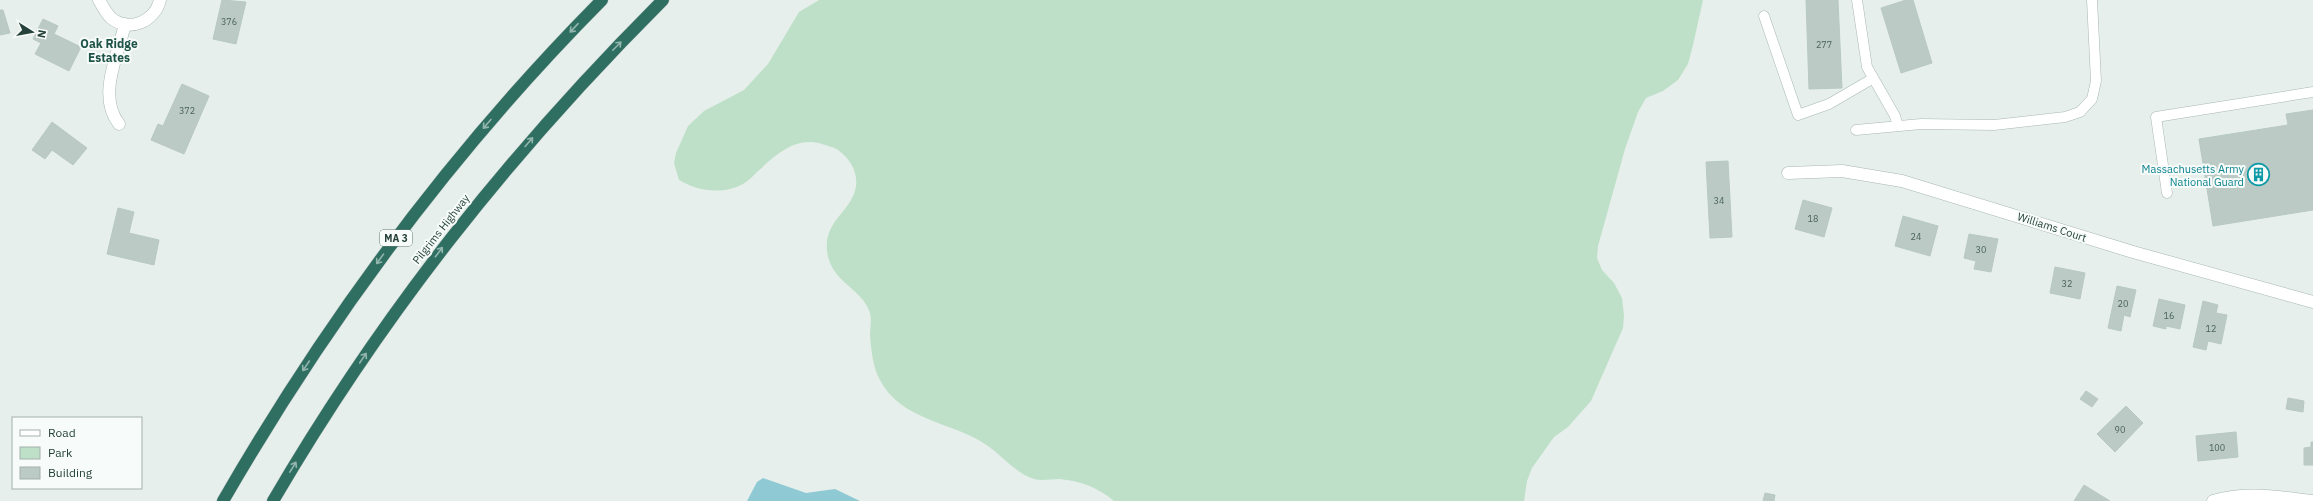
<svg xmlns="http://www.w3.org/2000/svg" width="2313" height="501" font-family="'IBM Plex Sans',sans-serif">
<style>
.green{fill:#bfe0c8}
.water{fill:#8ec9d4}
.building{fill:#bbcac4;stroke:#b8c9c2}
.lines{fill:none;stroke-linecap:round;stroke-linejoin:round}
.lane-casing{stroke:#a8b8b2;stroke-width:11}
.street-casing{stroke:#a8b8b2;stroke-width:13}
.highway-casing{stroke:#c2cac8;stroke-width:13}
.lane{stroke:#fff;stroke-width:10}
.street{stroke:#fff;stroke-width:12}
.highway{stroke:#2f6f62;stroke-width:12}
.oneway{stroke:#93b5ae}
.labels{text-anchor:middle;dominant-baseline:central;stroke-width:4;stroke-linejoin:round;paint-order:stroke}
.number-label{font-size:9px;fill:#4a645c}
.shield{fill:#f7fbf9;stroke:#637a73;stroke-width:1}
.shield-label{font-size:10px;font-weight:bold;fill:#24423a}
.culture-label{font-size:11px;fill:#0d838f;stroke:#f7fbf9;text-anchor:end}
.street-label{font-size:11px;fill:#24423a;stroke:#f7fbf9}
.neighbourhood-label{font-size:12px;font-weight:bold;fill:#1f5548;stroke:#f7fbf9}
</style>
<rect width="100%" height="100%" fill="#e6efeb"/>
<!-- green -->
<path class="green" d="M819 0H1703L1693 45 1688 64 1678 80 1663 91 1646 98 1638 112 1625 149 1598 246 1597 258 1602 270 1614 283 1622 298 1624 315 1623 328 1591 401 1568 427 1554 437 1532 468 1527 481 1524 501H1114C1097 487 1081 481 1059 479 1051 479 1042 481 1034 479 1015 473 1002 455 985 444 952 422 900 420 880 380 873 368 871 349 870 335 870 328 872 320 870 313 862 287 830 283 827 250 825 226 841 217 851 200 862 182 855 162 838 150 834 147 827 146 822 144 795 136 776 155 757 172 753 176 748 181 743 184 723 195 697 191 679 180L674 163 676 153 688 126 704 111 744 90 768 64 799 12Z"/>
<!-- water -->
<path class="water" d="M763 478 806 493 835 489 860 501H747L757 482Z"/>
<!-- building -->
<path class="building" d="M222 0 246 2 236 44 213 39Z
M1806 0H1838L1842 88 1809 89Z
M1906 0H1913L1932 63 1901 73 1881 8Z
M0 10H3L10 33 0 35Z
M43 19 58 26 54 34 81 47 69 71 35 54 41 43 33 39Z
M182 84 209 96 184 154 151 140 158 124 163 126Z
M2313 110V210L2213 226 2199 139 2288 125 2286 114Z
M52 122 87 148 73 165 52 150 45 159 32 150Z
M1728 161 1732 237 1710 238 1706 162Z
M1803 200 1832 208 1824 237 1795 229Z
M118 208 134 212 129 233 159 240 154 265 107 254Z
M1903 216 1938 226 1930 256 1895 246Z
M1969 234 1998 239 1991 272 1974 269 1976 261 1964 258Z
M2055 267 2085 273 2080 299 2050 293Z
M2117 286 2136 290 2130 317 2124 315 2121 331 2108 328Z
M2159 299 2185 305 2180 329 2166 326V329L2153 326Z
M2203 301 2218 305 2216 313 2227 315 2221 344 2208 341 2206 350 2193 347Z
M2086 391 2098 399 2092 407 2080 399Z
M2288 398 2304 401 2303 412 2286 409Z
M2126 406 2143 423 2115 452 2097 434Z
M2236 432 2238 457 2198 461 2196 436Z
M2311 442H2313V465H2304V448L2311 447Z
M2084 485 2110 501H2074Z
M1765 493 1775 495 1774 501H1763Z"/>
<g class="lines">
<defs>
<path id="lane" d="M1857 0 1867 67 1895 116 1898 126
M1764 16 1798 115 1829 104 1872 79
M1856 130 1921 124 1994 125 2065 117 2080 112 2092 99 2096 81 2092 0
M2167 193 2156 117 2313 92"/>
<path id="street" d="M99 0C103 7 106 13 111 18 130 33 155 21 160 0
M119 124C97 96 118 55 125 24
M1788 173 1842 171 1902 181 2133 252 2313 302
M2213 501C2247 491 2278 497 2312 501"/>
<path id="highway" d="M223 501C328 319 454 149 602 0
M273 501C383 313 509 154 663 0"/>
</defs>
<!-- lane casing -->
<use href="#lane" class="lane-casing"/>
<!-- street casing -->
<use href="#street" class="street-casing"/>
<!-- highway casing -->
<use href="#highway" class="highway-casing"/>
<!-- lane -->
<use href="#lane" class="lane"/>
<!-- street -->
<use href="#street" class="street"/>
<!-- highway -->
<use href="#highway" class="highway"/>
</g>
<!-- one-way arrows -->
<defs><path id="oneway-shaft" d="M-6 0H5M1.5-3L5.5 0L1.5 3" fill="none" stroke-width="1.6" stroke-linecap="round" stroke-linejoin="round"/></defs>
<g class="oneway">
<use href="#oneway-shaft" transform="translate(574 28) rotate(133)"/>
<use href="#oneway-shaft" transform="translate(617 46) rotate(-45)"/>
<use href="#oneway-shaft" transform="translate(487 124) rotate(131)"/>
<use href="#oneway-shaft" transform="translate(529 142) rotate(-50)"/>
<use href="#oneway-shaft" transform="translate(439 252) rotate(-53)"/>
<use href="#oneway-shaft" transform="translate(380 259) rotate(126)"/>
<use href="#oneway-shaft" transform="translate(363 358) rotate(-56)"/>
<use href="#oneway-shaft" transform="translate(306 366) rotate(124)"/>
<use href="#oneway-shaft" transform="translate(293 467) rotate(-58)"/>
</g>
<!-- icons -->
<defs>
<symbol id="building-ring" viewBox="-11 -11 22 22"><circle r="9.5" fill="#f7fbf9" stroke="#0f9aa8" stroke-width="1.5"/><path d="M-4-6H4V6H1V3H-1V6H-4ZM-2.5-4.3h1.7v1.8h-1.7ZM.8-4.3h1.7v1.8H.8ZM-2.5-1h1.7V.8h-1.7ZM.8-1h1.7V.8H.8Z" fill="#0f9aa8"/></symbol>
</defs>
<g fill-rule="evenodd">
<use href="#building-ring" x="2246" y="162" width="25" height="25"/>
</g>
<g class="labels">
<!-- number labels -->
<g class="number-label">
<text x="229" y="21">376</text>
<text x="1824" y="44">277</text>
<text x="187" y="110">372</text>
<text x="1719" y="200">34</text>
<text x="1813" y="218">18</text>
<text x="1916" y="236">24</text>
<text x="1981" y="249">30</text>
<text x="2067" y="283">32</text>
<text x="2123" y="303">20</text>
<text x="2169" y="315">16</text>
<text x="2211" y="328">12</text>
<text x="2120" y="429">90</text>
<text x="2217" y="447">100</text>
</g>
<!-- shield labels -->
<rect class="shield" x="380" y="230" width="32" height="16" rx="3"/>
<g class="shield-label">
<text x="396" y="238">MA 3</text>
</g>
<!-- culture labels -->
<g class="culture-label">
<text x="2244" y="169">Massachusetts Army<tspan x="2244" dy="13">National Guard</tspan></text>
</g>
<!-- street labels -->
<g class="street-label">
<text transform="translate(2052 227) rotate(18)">Williams Court</text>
<text transform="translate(441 229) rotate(-52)">Pilgrims Highway</text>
</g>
<!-- neighbourhood labels -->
<g class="neighbourhood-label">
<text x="109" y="43">Oak Ridge<tspan x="109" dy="14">Estates</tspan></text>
</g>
</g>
<!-- legend -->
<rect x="12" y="417" width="130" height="72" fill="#f7fbf9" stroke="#a3b1ad"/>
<rect x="20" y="430" width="20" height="6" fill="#ffffff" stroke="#a3b1ad"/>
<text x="48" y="437" font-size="12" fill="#24423a">Road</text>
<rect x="20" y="447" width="20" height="12" fill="#bfe0c8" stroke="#a3b1ad"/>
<text x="48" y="457" font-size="12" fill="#24423a">Park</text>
<rect x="20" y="467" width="20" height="12" fill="#bbcac4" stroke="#a3b1ad"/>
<text x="48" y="477" font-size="12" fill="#24423a">Building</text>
<!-- north arrow -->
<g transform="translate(32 32) rotate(101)" stroke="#f7fbf9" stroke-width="3" paint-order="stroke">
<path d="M0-3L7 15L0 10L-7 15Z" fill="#24423a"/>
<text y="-6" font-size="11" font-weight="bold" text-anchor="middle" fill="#24423a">N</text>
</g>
</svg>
